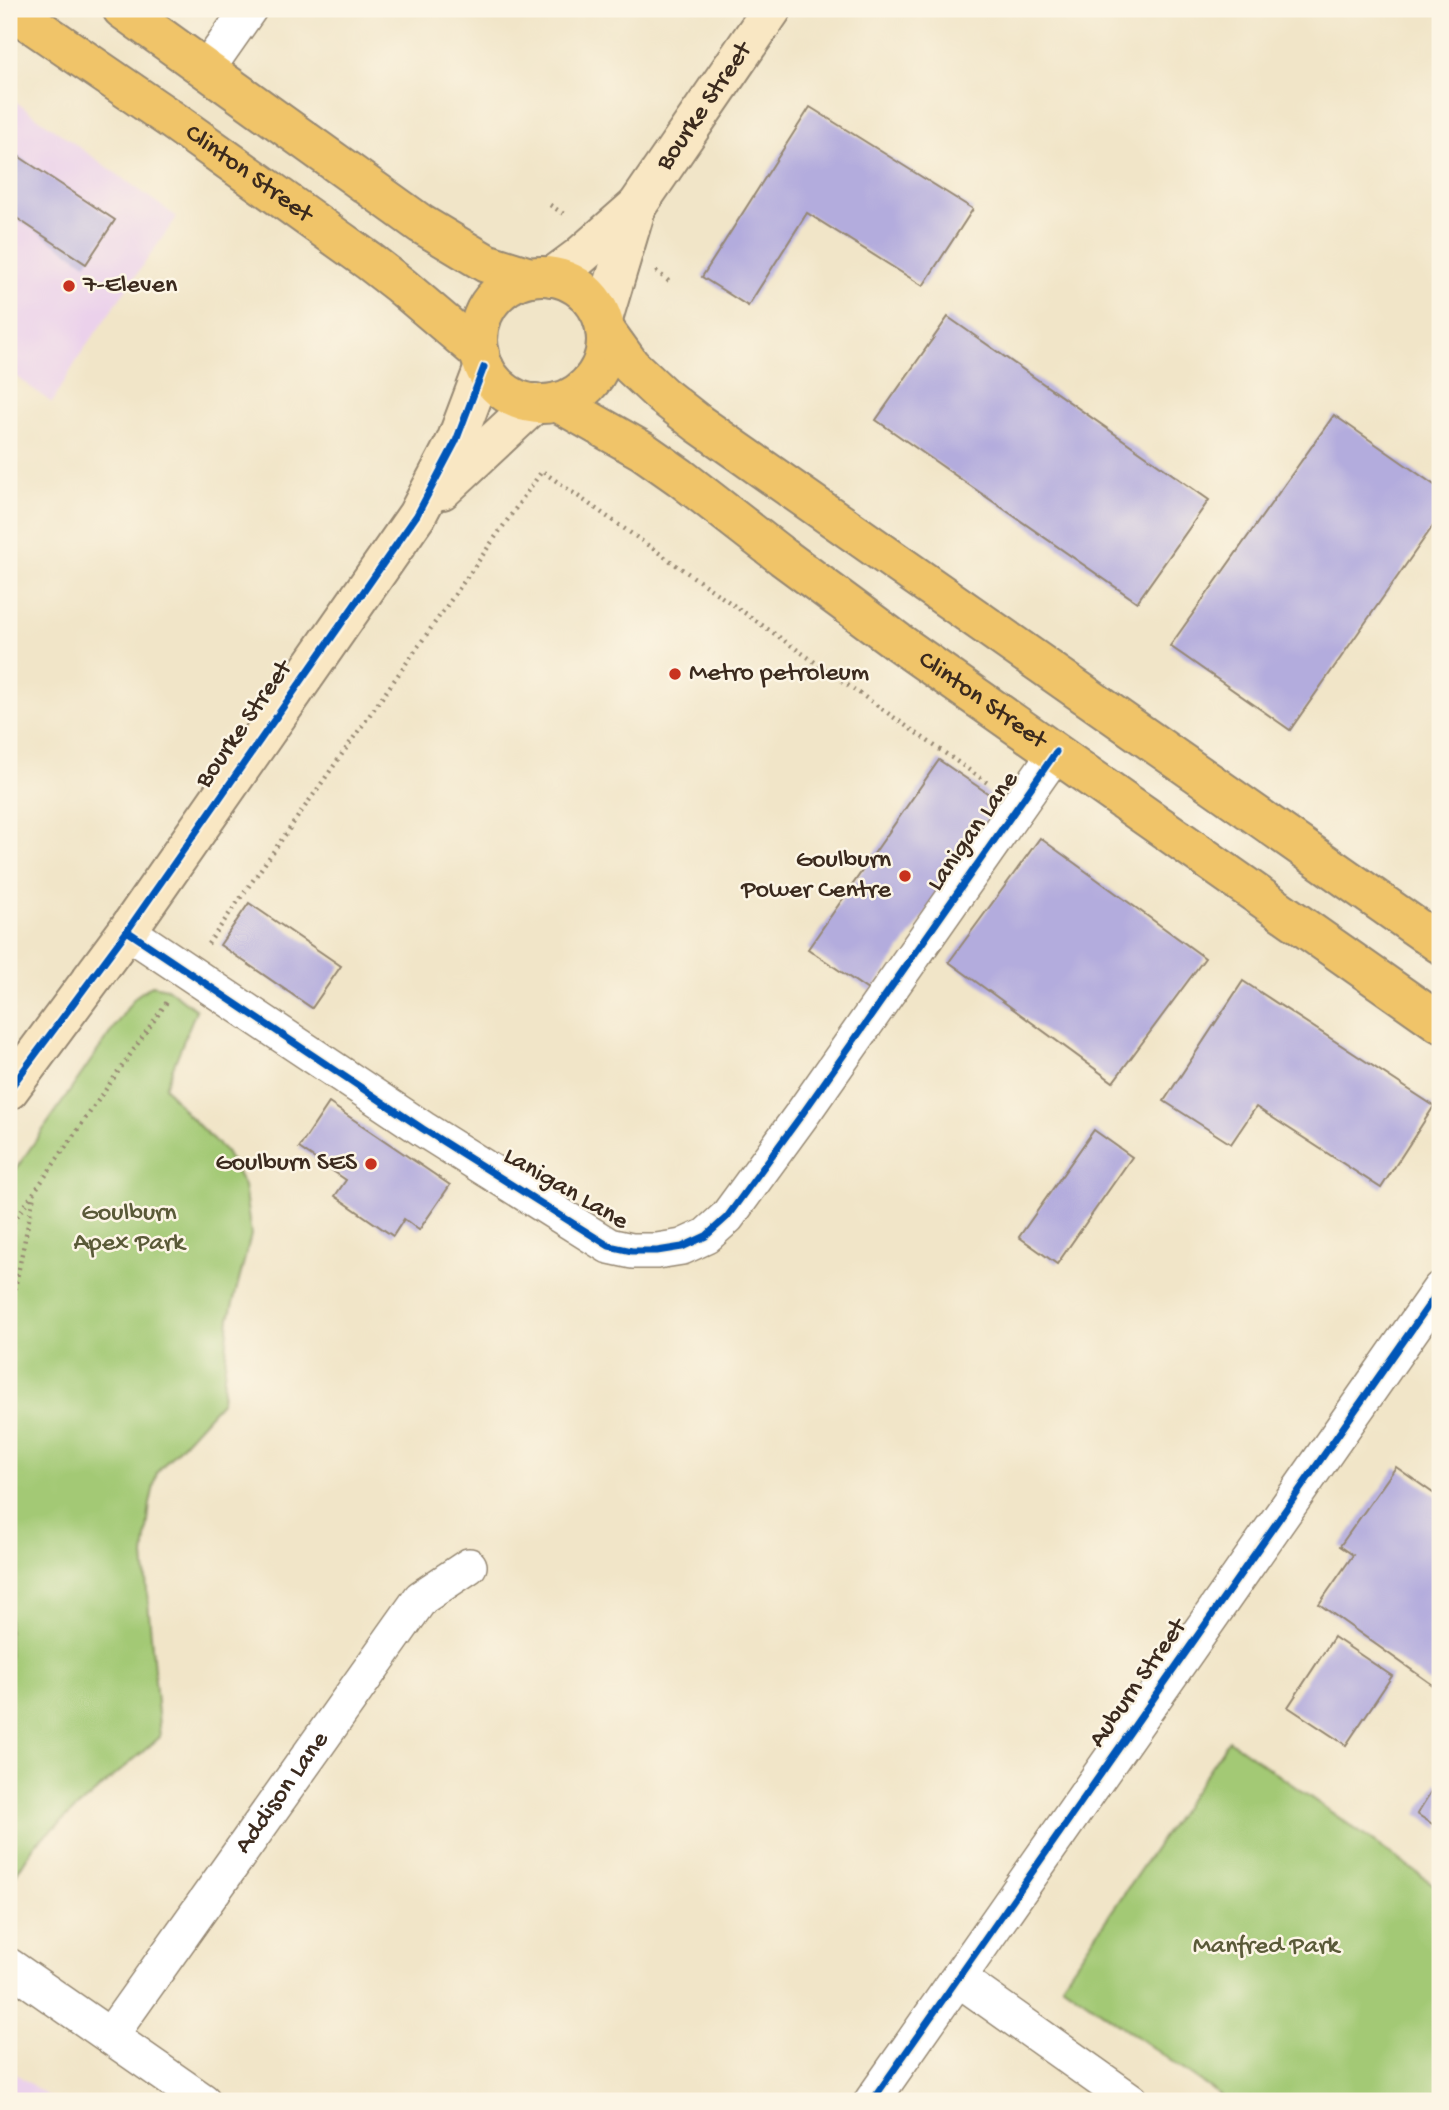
<svg xmlns="http://www.w3.org/2000/svg" width="1449" height="2110" font-family="'Gochi Hand',sans-serif">
<style>
.built{fill:#ebd1eb}
.green{fill:#a3c974;stroke:#6f7a49;stroke-width:2}
.building{fill:#b3acdd}
.lines{fill:none;stroke-linecap:round;stroke-linejoin:round}
.street-casing{stroke:#968873;stroke-width:38}
.secondary-casing{stroke:#968873;stroke-width:42}
.primary-casing{stroke:#968873;stroke-width:42}
.path{stroke:#968873;stroke-width:4.5;stroke-dasharray:2 5;stroke-linecap:butt}
.street{stroke:#fff;stroke-width:35}
.secondary{stroke:#f9e7c3;stroke-width:38}
.primary{stroke:#f0c469;stroke-width:38}
.cycleway-casing{stroke:#fcf5e5;stroke-width:11}
.cycleway{stroke:#0057b8;stroke-width:7}
.poi-dot{fill:#c8321e;stroke:#fcf5e5;stroke-width:2.5}
.labels{text-anchor:middle;dominant-baseline:central;stroke-width:5;stroke-linejoin:round;paint-order:stroke}
.street-label{font-size:26px;fill:#3b2a1e;stroke:#fcf5e5}
.poi-label{font-size:26px;fill:#3b2a1e;stroke:#fcf5e5;text-anchor:start}
.park-label{font-size:26px;fill:#5a5a38;stroke:#fcf5e5}
</style>
<rect width="100%" height="100%" fill="#fcf5e5"/>
<filter id="ink" filterUnits="userSpaceOnUse"><feTurbulence type="fractalNoise" baseFrequency=".0143" numOctaves="2"/><feDisplacementMap in="SourceGraphic" scale="14" xChannelSelector="R" yChannelSelector="G"/><feConvolveMatrix kernelMatrix="1 2 1 2 8 2 1 2 1" color-interpolation-filters="sRGB"/></filter>
<filter id="wash" filterUnits="userSpaceOnUse"><feTurbulence type="fractalNoise" baseFrequency=".00686" numOctaves="4" result="noise"/><feDisplacementMap in="SourceGraphic" scale="28" xChannelSelector="R" yChannelSelector="G"/><feGaussianBlur stdDeviation="1.57" result="paint"/><feColorMatrix in="noise" values="0 0 0 0 0 0 0 0 0 0 0 0 0 0 0 0 0 1.4 0 .05"/><feComposite in="paint" operator="in"/></filter>
<g filter="url(#wash)">
<rect width="100%" height="100%" fill="#f1e5c8"/>
<!-- built -->
<path class="built" d="M9 97 177 217 80 355 52 403 9 371Z
M9 2069 55 2101H9Z"/>
<!-- green -->
<path class="green" d="M152 985 167 988 196 1010 165 1087 187 1114 226 1152 244 1186 251 1235 229 1318 222 1401 157 1472 150 1504 144 1556 160 1737 35 1844 9 1885V1179L135 997Z
M1229 1740 1440 1889V2101H1228L1062 1984Z"/>
<g id="blocks">
<!-- building -->
<path class="building" d="M810 107 973 209 923 286 807 213 748 306 702 277Z
M9 150 115 220 86 264 9 213Z
M948 317 1209 500 1137 602 876 420Z
M1334 415 1440 489V516L1290 730 1170 646Z
M939 760 1002 803 871 992 808 949Z
M1040 838 1205 958 1113 1082 949 962Z
M249 903 341 966 312 1008 220 945Z
M1243 981 1434 1106 1381 1188 1256 1107 1231 1144 1164 1101Z
M329 1103 450 1185 419 1230 404 1219 393 1236 335 1196 346 1180 299 1148Z
M1094 1130 1132 1157 1057 1264 1019 1237Z
M1396 1467 1440 1498V1690L1319 1604 1353 1555 1340 1546Z
M1334 1637 1392 1676 1346 1745 1288 1707Z
M1437 1782 1440 1784V1829L1417 1814Z"/>
</g>
</g>
<g filter="url(#ink)">
<use href="#blocks" fill-opacity="0" stroke="#968873" stroke-width="2"/>
<g class="lines">
<defs>
<g id="street">
<path d="M207 69 249 9"/>
<path d="M127 931 423 1129 609 1246 632 1251H657L682 1247 706 1236 727 1217 803 1113 1056 752"/>
<path d="M9 1966 203 2101"/>
<path d="M959 1979 1131 2101"/>
<path id="s1" d="M110 2036 421 1598 469 1566"/>
<path d="M872 2101 1440 1289"/>
</g>
<g id="secondary">
<path id="s2" d="M552 277 579 257 637 206 772 9"/>
<path d="M603 319 637 206"/>
<path d="M442 490 535 403"/>
<path d="M9 1090 127 931 417 515 456 441 484 367"/>
</g>
<g id="primary">
<path id="s3" d="M10 9 172 120 369 261 400 285 480 353"/>
<path d="M122 9 421 224 486 263 530 277"/>
<circle cx="542" cy="340" r="64"/>
<path d="M605 330 631 366 662 395 699 424 1440 944"/>
<path id="s4" d="M557 402 643 451 680 477 783 557 898 642 1440 1023"/>
</g>
</defs>
<!-- street casing -->
<use href="#street" class="street-casing"/>
<!-- secondary casing -->
<use href="#secondary" class="secondary-casing"/>
<!-- primary casing -->
<use href="#primary" class="primary-casing"/>
<!-- path -->
<path class="path" d="M550 205 567 216
M656 271 671 283
M208 944 542 471 989 784
M9 1228 169 999
M9 1317 34 1195
M9 1827 12 1853 9 1858"/>
<!-- street -->
<use href="#street" class="street"/>
<!-- secondary -->
<use href="#secondary" class="secondary"/>
<!-- primary -->
<use href="#primary" class="primary"/>
<defs>
<path id="cycleway" d="M127 931 423 1129 609 1246 632 1251H657L682 1247 706 1236 727 1217 803 1113 1056 752
M9 1090 127 931 417 515 456 441 484 367
M872 2101 1440 1289"/>
</defs>
<!-- cycleway casing -->
<use href="#cycleway" class="cycleway-casing"/>
<!-- cycleway -->
<use href="#cycleway" class="cycleway"/>
</g>
</g>
<!-- markers -->
<g class="poi-dot">
<circle cx="69" cy="286" r="7"/>
<circle cx="675" cy="674" r="7"/>
<circle cx="905" cy="876" r="7"/>
<circle cx="371" cy="1164" r="7"/>
</g>
<g class="labels">
<!-- street labels -->
<g class="street-label">
<text stroke="none"><textPath href="#s2" startOffset="231">Bourke Street</textPath></text>
<text stroke="none"><textPath href="#s3" startOffset="290">Clinton Street</textPath></text>
<text stroke="none"><textPath href="#s4" startOffset="520">Clinton Street</textPath></text>
<text transform="translate(245 725) rotate(-55)">Bourke Street</text>
<text transform="translate(974 832) rotate(-55)">Lanigan Lane</text>
<text transform="translate(565 1190) rotate(30)">Lanigan Lane</text>
<text transform="translate(1139 1684) rotate(-55)">Auburn Street</text>
<text stroke="none"><textPath href="#s1" startOffset="298">Addison Lane</textPath></text>
</g>
<!-- poi labels -->
<g class="poi-label">
<text x="83" y="286">7-Eleven</text>
<text x="689" y="674">Metro petroleum</text>
<text x="891" y="861" text-anchor="end">Goulburn<tspan x="891" dy="30">Power Centre</tspan></text>
<text x="357" y="1164" text-anchor="end">Goulburn SES</text>
</g>
<!-- park labels -->
<g class="park-label">
<text x="129" y="1214">Goulburn<tspan x="129" dy="30">Apex Park</tspan></text>
<text x="1266" y="1947">Manfred Park</text>
</g>
</g>
<!-- margin -->
<rect width="1449" height="2110" fill="none" stroke="#fcf5e5" stroke-width="35"/>
</svg>
